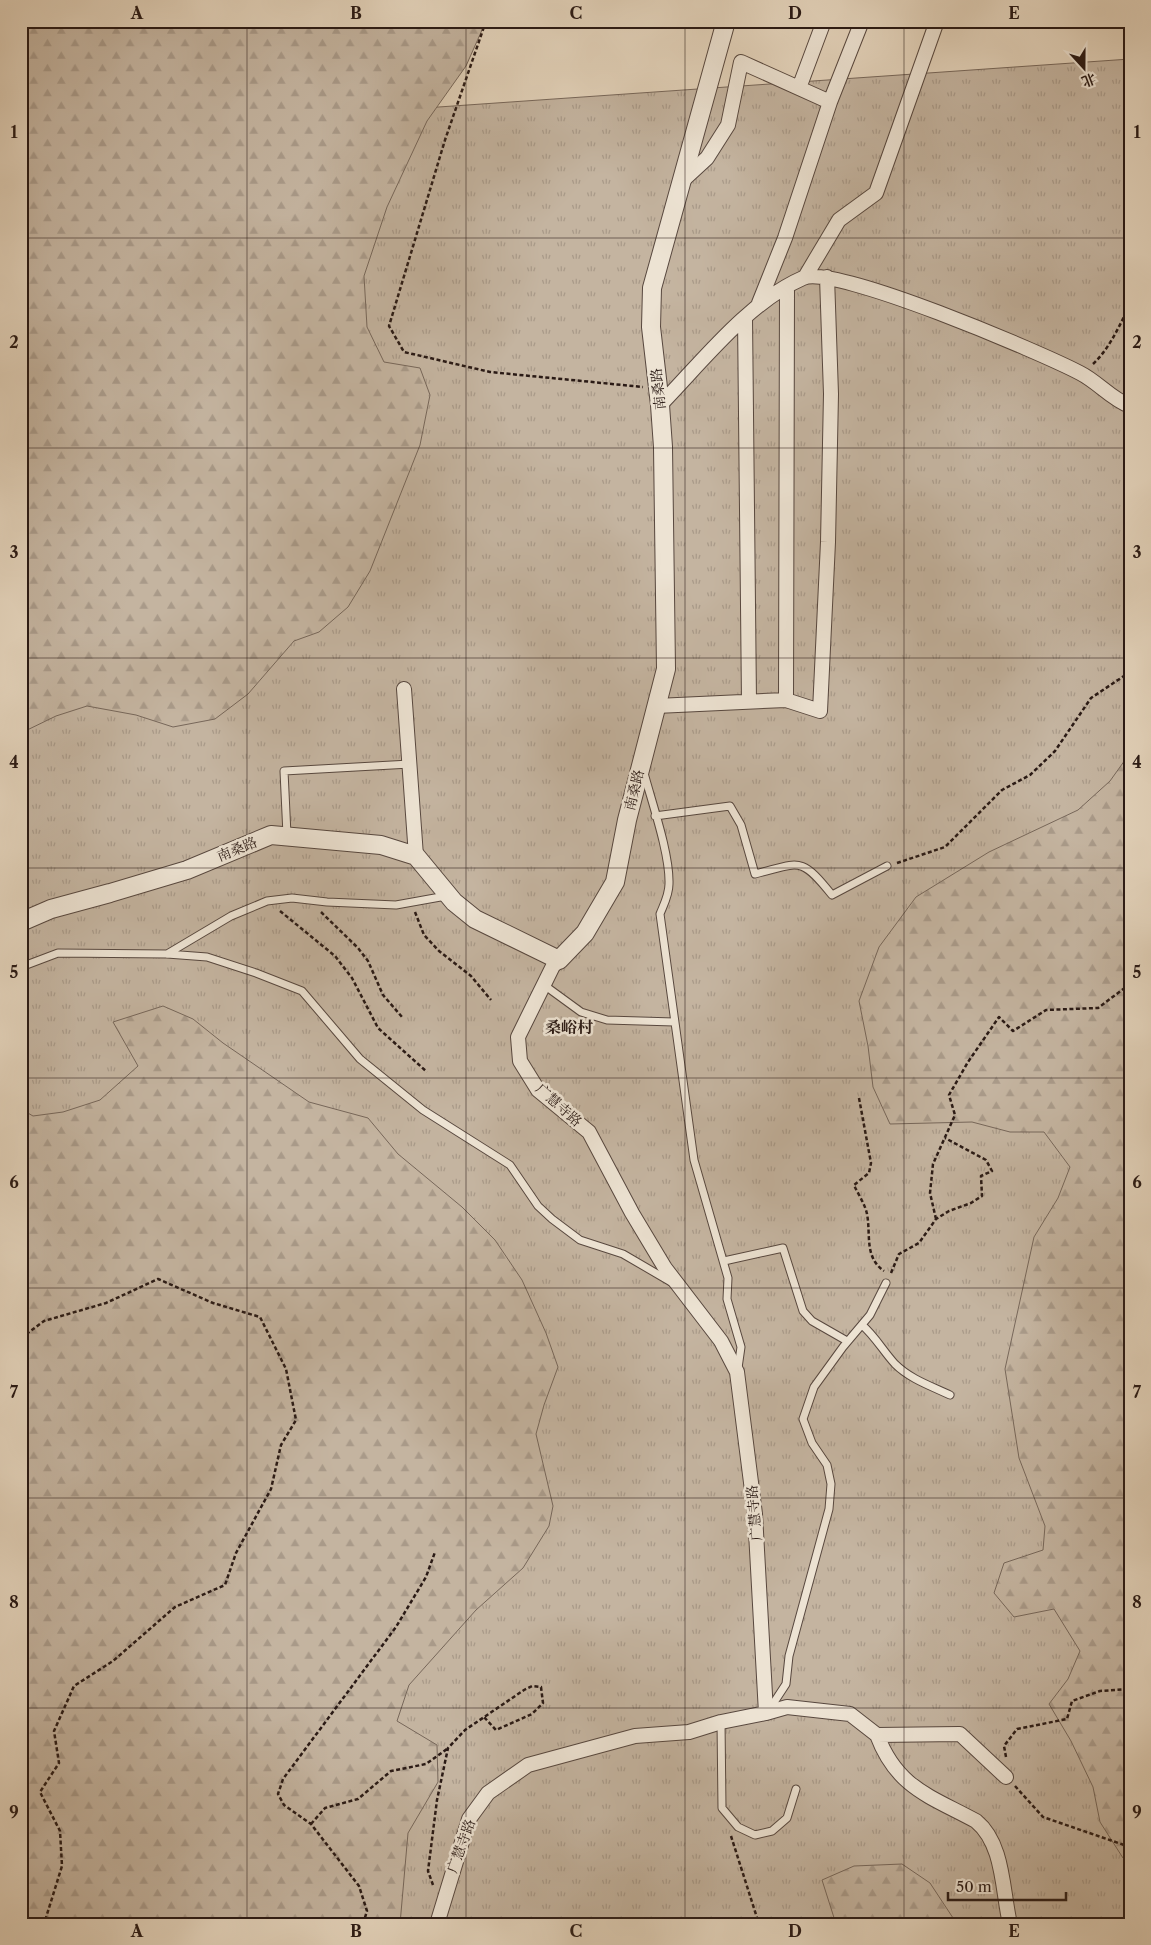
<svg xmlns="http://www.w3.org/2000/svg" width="1151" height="1945" font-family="'Libre Caslon Text','Noto Serif SC',serif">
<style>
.grass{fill:url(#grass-tufts);stroke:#77675a}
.forest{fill:url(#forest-firs);stroke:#77675a}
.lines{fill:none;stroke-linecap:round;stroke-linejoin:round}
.service-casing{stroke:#58483f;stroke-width:9}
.minor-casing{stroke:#58483f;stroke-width:16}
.tertiary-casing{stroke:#58483f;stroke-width:20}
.path{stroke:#2a1a15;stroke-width:2.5;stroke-dasharray:4 2.5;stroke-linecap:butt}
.service{stroke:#ede3d3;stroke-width:7}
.minor{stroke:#ede3d3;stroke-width:14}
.tertiary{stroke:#ede3d3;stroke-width:18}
.grid{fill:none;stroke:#2a1a15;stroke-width:1;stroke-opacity:0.55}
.labels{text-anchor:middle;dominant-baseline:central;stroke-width:5;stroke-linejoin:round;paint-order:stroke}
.street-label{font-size:14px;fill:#2a1a15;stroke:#ede3d3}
.quarter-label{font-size:16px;font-weight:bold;fill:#2a1a15;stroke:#ede3d3}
.neatline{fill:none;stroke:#2a1a15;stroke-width:2}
.grid-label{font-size:16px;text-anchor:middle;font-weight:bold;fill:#2a1a15}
</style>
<defs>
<pattern id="grass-tufts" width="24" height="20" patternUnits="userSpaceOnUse" patternTransform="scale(1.25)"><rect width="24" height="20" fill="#c4b4a0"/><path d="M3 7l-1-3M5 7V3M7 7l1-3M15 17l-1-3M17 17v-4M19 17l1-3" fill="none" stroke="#a99a89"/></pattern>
<pattern id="forest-firs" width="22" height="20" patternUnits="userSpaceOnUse" patternTransform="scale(1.25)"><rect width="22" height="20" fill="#c4b4a0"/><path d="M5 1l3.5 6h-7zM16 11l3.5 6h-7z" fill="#a99a89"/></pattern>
</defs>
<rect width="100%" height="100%" fill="#e4d4bc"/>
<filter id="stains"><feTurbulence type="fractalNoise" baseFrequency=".004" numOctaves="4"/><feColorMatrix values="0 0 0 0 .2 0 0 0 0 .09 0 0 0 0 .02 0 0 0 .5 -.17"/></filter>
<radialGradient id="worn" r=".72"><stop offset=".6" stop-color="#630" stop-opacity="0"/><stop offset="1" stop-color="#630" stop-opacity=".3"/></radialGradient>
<!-- grass -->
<path class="grass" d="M1130 59V1924H21V136Z"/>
<!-- forest -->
<path class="forest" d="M21 21H486L466 66 427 121 387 207 364 276 367 327 384 362 420 368 430 395 420 445 370 571 348 607 319 632 294 641 248 694 215 719 173 727 136 715 87 706 56 716 21 733Z
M1130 753V1862L1123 1858 1100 1822 1093 1787 1071 1741 1049 1704 1068 1679 1080 1651 1054 1609 1014 1617 994 1593 1004 1563 1043 1550 1045 1526 1019 1458 1005 1369 1034 1237 1058 1198 1070 1167 1044 1132H1010L972 1122 890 1124 873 1087 868 1046 859 1001 879 947 916 897 989 852 1078 810 1110 781Z
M163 1006 193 1019 223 1043 309 1102 368 1118 398 1154 462 1207 495 1240 522 1280 546 1333 558 1367 544 1405 536 1434 553 1506 549 1526 523 1568 476 1610 409 1685 397 1721 437 1745 438 1782 408 1833 400 1924H21V1109L33 1116 63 1112 100 1100 138 1066 113 1022Z
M902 1864 930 1883 957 1924H836L822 1880 854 1866Z"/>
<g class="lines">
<defs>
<path id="service" d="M644 773C652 803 670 854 669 884 669 895 664 904 660 914L694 1160 728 1278 727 1299 741 1347 738 1368
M655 816 730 806 741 825 755 874C800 863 800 855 832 895L887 866
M287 835 284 771 410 764
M167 954 231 916 267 901 292 898 327 902 396 905 446 896
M21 967 58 953 167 954 207 957 256 973 302 991 360 1059 423 1110 510 1165 538 1206 552 1219 580 1240 623 1254 671 1282
M544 985 581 1012 607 1020 674 1022
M724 1261 783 1248 803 1311 812 1321 847 1341
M862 1325C875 1336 883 1351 895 1364 910 1379 931 1386 950 1395
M769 1710 786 1684 789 1656 829 1509 831 1484 827 1465 812 1443 803 1419 814 1387 843 1347 870 1315 886 1283
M721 1722 722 1808 738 1827 755 1835 772 1831 787 1818 796 1789"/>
<path id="minor" d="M799 88 824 21
M830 102 862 21
M682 181 707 158 728 125 741 62 830 102 785 238 759 303
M805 277 839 220 876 193 937 21
M745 318 749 701
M660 405C702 362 748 302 803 278 834 264 1042 353 1080 373 1098 382 1111 399 1130 406
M404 689 416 856
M786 700 787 287
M656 706 786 700 820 711 828 542 831 394 827 277
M766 1713 787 1707 850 1714 877 1735 960 1734 1006 1777
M877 1735C897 1788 930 1796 976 1821 1004 1844 1002 1890 1010 1924
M437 1924 469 1819 488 1793 528 1765 635 1736 689 1732 721 1722 766 1713 755 1514 737 1372 721 1341 665 1268 632 1213 589 1132 538 1090 520 1061 518 1037 553 966 559 960"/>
<path id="tertiary" d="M21 922 51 909 110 893 187 870 271 835 381 845 416 856 454 902 475 919 559 960 585 933 615 882 627 820 666 669 663 447 660 405 651 327 652 288 726 21"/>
</defs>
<!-- service casing -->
<use href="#service" class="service-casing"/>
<!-- minor casing -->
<use href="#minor" class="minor-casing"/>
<!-- tertiary casing -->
<use href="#tertiary" class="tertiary-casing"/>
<!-- path -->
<path class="path" d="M486 21 445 140 389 326 404 352 490 372 643 387
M1093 364C1110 348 1119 326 1130 305
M897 863 945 847 1002 790 1030 775 1055 751 1091 698 1130 672
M280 911 335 956 352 978 378 1028 427 1072
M321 912 358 948 368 961 383 995 402 1017
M415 912 424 935 439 951 471 976 491 1000
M859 1098 871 1163 869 1173 854 1185C858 1194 865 1204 867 1214 871 1235 864 1257 884 1271
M936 1219 930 1193 933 1164 955 1115 949 1095 968 1062 999 1017 1013 1031 1046 1010 1098 1008 1130 984
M891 1273 899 1254 919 1243 936 1219 949 1211 971 1203 982 1196 981 1176 992 1171 986 1160 945 1138
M21 1338 44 1321 106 1303 158 1279 213 1303 260 1317 286 1369 296 1420 281 1445 271 1489 236 1553 225 1585 175 1607 113 1661 74 1686 54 1731 59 1763 40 1792 60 1831 62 1866 44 1924
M1006 1757 1004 1746 1017 1729 1067 1719 1072 1701 1100 1691 1130 1689
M1015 1786 1043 1817 1130 1847
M311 1824 325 1808 358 1799 391 1771 426 1764 447 1749
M731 1836 759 1924
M433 1885 428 1871 437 1800 448 1748 465 1730 524 1690 532 1686 541 1687 543 1703 532 1714 496 1730 484 1717
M363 1924 367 1911 359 1886 311 1824 284 1805 278 1794 283 1779 396 1627 426 1577 435 1552"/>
<!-- service -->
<use href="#service" class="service"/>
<!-- minor -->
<use href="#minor" class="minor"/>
<!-- tertiary -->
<use href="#tertiary" class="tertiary"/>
</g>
<!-- grid -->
<path class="grid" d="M247 21V1924M466 21V1924M685 21V1924M904 21V1924M21 238H1130M21 448H1130M21 658H1130M21 868H1130M21 1078H1130M21 1288H1130M21 1498H1130M21 1708H1130"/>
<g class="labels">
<!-- street labels -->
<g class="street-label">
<text transform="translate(658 389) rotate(-96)">南桑路</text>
<text transform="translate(634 790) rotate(-76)">南桑路</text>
<text transform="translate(237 849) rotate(-22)">南桑路</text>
<text transform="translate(559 1105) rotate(42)">广慧寺路</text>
<text transform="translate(754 1513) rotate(-95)">广慧寺路</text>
<text transform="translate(461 1846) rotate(-70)">广慧寺路</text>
</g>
<!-- quarter labels -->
<g class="quarter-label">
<text x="569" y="1027">桑峪村</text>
</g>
</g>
<!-- margin -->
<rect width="1151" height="1945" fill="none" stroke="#e4d4bc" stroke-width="55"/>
<!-- north arrow -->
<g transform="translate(1084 68) rotate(159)" stroke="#ede3d3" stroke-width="4" paint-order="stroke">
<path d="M0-4L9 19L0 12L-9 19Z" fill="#2a1a15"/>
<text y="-8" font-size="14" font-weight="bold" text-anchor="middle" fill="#2a1a15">北</text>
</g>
<!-- scale -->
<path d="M948 1892v8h118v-8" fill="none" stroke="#2a1a15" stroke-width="2.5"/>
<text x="956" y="1892" font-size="15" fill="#2a1a15" stroke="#ede3d3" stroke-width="4" paint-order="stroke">50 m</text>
<rect x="28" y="28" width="1096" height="1890" class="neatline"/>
<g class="grid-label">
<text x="137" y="19">A</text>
<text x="356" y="19">B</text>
<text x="576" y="19">C</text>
<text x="795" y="19">D</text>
<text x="1014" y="19">E</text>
<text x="14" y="138">1</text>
<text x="1137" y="138">1</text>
<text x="14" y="348">2</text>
<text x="1137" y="348">2</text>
<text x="14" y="558">3</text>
<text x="1137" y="558">3</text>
<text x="14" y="768">4</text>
<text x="1137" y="768">4</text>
<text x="14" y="978">5</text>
<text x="1137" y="978">5</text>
<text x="14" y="1188">6</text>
<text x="1137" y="1188">6</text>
<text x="14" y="1398">7</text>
<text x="1137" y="1398">7</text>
<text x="14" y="1608">8</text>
<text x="1137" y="1608">8</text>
<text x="14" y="1818">9</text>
<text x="1137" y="1818">9</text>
<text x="137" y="1937">A</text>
<text x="356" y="1937">B</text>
<text x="576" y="1937">C</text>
<text x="795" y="1937">D</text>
<text x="1014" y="1937">E</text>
</g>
<rect width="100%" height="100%" filter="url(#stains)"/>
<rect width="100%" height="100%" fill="url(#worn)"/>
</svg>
